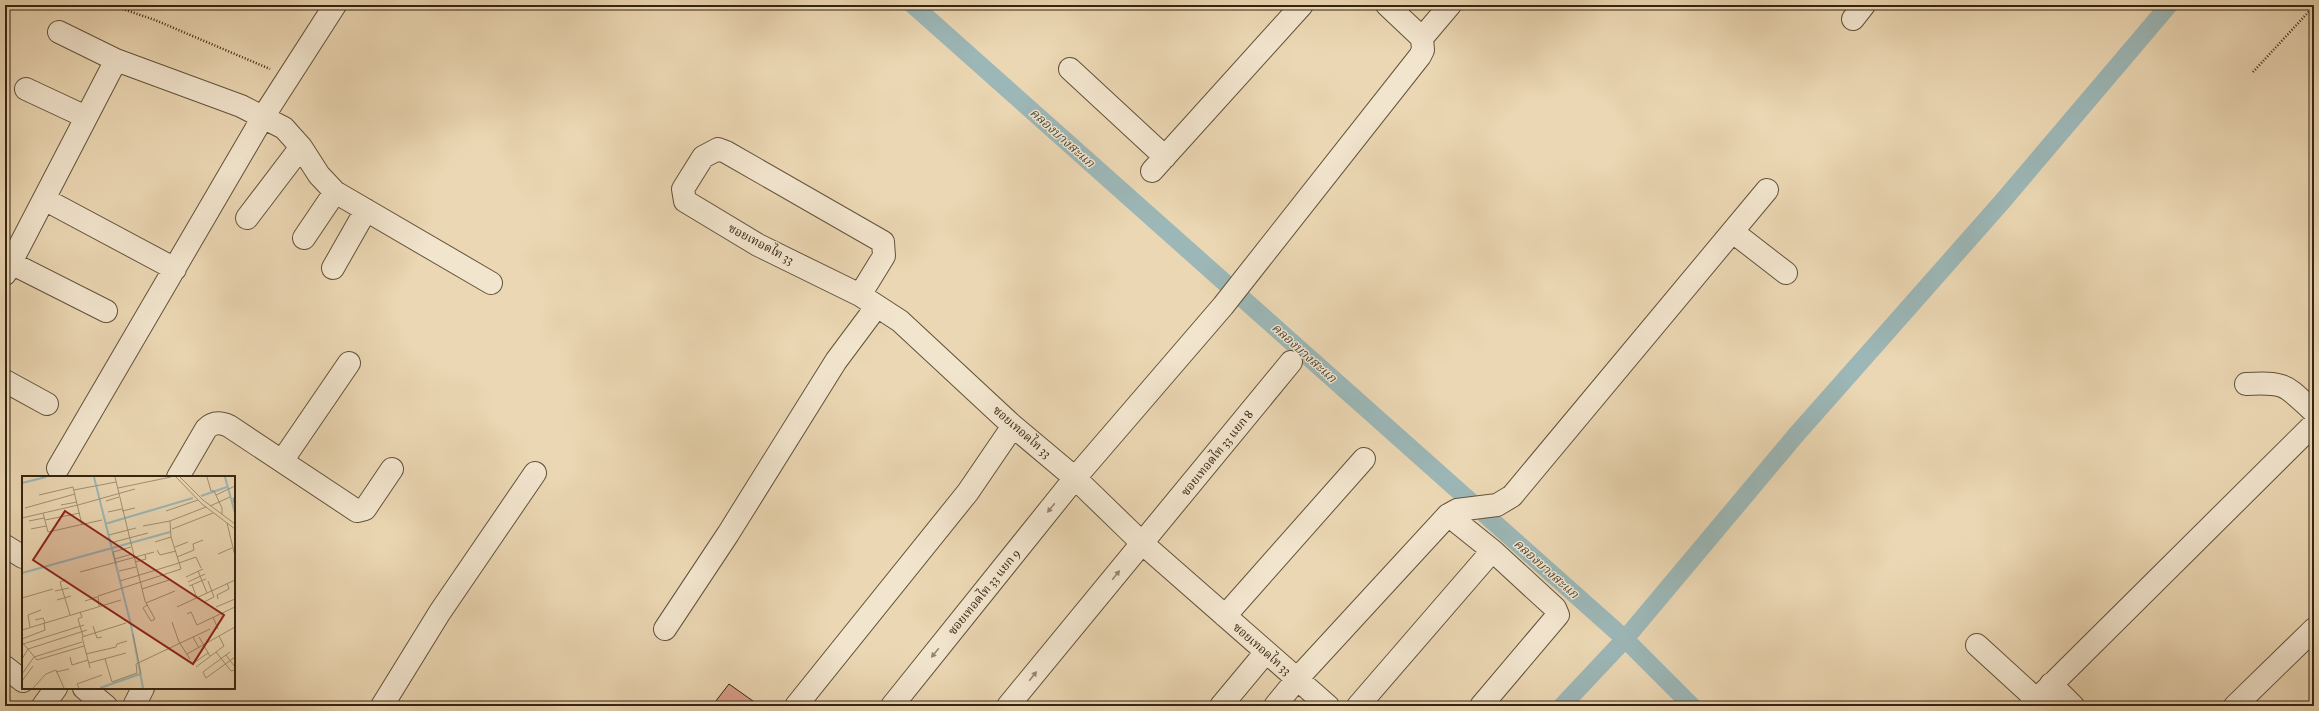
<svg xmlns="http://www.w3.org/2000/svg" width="2319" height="711" font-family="'IM FELL Great Primer','Noto Serif Thai',serif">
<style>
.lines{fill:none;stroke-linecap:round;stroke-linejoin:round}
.canal{stroke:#9cb7b7;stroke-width:18}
.building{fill:#d99e8c;stroke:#352511}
.minor-casing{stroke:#62523a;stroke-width:24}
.path{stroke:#352511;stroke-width:2.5;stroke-dasharray:1 2;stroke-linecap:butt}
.minor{stroke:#f2e5ce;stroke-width:22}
.oneway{fill:#948570}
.labels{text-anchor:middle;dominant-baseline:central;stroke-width:3;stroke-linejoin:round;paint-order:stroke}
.street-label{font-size:12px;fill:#352511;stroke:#f2e5ce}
.water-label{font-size:13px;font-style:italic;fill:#4f4a3a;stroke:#f2e5ce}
.inset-river{fill:none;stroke:#9cb7b7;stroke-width:2}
.inset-road{fill:none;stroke:#a29072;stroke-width:1}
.view{fill:#8f2418;fill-opacity:0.15;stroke:#8f2418;stroke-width:2}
.inset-edge{fill:none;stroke:#352511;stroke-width:2}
</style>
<rect width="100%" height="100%" fill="#ebd7b3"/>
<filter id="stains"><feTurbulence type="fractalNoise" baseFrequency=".005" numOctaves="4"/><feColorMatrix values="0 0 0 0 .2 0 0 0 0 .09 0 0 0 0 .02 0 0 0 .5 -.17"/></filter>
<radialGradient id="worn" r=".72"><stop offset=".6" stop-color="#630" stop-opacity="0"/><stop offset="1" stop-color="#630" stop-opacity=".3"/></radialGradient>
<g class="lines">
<!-- canal -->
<path class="canal" d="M913 5 1625 639 1692 706
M1562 706 1625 639 1796 435 2001 203 2169 5"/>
</g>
<!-- building -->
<path class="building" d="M729 684 760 706H712Z"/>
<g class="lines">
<defs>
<path id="minor" d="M1853 19 1864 5
M59 32 116 60 241 106 284 128 301 147 319 175 335 192 491 283
M1422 38 1450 5
M1070 69 1165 157
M26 89 86 117
M1152 171 1302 5
M44 199 175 269
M247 218 301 147
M1733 232 1786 273
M304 238 335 192
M5 260 106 311
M333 268 366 210
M5 274 116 60
M860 295 884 256 883 242 726 152 718 149 703 157 683 189 685 201 758 245 860 295 900 321 1013 426 1075 478 1142 543 1328 706
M5 381 47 404
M2246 384C2287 382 2285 385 2314 412
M282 461 349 363
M58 468 263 117 335 5
M178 477 206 429C213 422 220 422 229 426L357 511 365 509 392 469
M1448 515 1493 551 1555 608 1558 615 1481 706
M5 546 23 557
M1225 616 1364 459
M665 629 728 534 836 361 877 306
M1977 645 2036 699
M5 667 23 681
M2051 684 2073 706
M84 688 106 706
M43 706 56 688
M134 706 143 688
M382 706 440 612 535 473
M796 706 968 492 1013 426
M892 706 1075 478 1223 306 1420 56 1423 50 1422 38 1387 5
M1008 706 1291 362
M1221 706 1266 652
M1275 706 1297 679 1448 515 1457 510 1497 505 1512 496 1767 190
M1358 706 1492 551
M2030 706 2314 424
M2235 706 2314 629"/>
</defs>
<!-- minor casing -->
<use href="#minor" class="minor-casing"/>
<!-- path -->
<path class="path" d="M111 5 155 20 270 69
M2253 72 2314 6"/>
<!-- minor -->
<use href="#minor" class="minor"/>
</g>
<!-- one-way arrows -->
<defs><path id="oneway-solid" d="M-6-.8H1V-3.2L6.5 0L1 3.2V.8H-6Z"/></defs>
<g class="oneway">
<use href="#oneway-solid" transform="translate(1051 508) rotate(129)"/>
<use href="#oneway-solid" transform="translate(1116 575) rotate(-51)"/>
<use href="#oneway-solid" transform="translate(935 653) rotate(129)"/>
<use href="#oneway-solid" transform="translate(1033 676) rotate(-51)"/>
</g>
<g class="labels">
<!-- street labels -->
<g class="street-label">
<text transform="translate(761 244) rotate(28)">ซอยเทอดไท 33</text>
<text transform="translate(1022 432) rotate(41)">ซอยเทอดไท 33</text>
<text transform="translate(1217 453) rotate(-51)">ซอยเทอดไท 33 แยก 8</text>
<text transform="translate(984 592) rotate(-51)">ซอยเทอดไท 33 แยก 9</text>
<text transform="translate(1262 649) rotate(41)">ซอยเทอดไท 33</text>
</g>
<!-- water labels -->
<g class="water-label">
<text transform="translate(1062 138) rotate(42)">คลองบางสะแก</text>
<text transform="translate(1304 353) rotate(42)">คลองบางสะแก</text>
<text transform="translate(1546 569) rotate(42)">คลองบางสะแก</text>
</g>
</g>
<!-- overview -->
<g transform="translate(22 476)">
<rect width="213" height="213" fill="#ebd7b3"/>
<path class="inset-river" d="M72 1 109 149 121 212M203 1 213 37M0 7 24 1M179 20 205 11M83 48 171 22M0 97 148 56M78 212 118 198"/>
<path class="inset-road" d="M93 1 123 125 133 143 129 145 121 132 125 129M154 1 180 28 213 53M158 1 181 24 213 48M185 1 189 15H192L200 32V38M96 12 149 1M52 14 94 6M17 19 51 11 60 49M194 19 213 10M213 22H211L213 32M84 25 97 21M39 29 55 26M188 30 208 21M3 32 53 18M100 35 113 32M144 35 176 24M86 36 100 33M21 37 26 56 80 44M0 42 56 29 113 13M23 44 58 37M7 45 22 42M205 47 213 80M121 50 148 45 184 31M9 53 24 50M150 53 191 37M87 59 114 52M92 66 126 57M133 66 149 61M153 71 166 66M135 74 138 79 154 75M196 78 210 72M155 81 172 74 171 68 181 64M93 83 110 78M113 86 124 83 123 79M157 87 174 81 179 92M94 88 91 76 109 71M97 95 114 91M176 95 185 117M58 96 132 76M164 101 181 93M44 104 38 106 48 139M98 105 157 87M166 106 183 98M170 109 175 122M167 110 184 103M120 113 147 104M33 115 47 112M0 122 31 113M196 123 195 119 207 113 205 107M35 124 49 120M63 125 75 121M182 126 192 121 186 105M124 127 153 115M77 130 76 120 159 93 149 61 148 45M155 131 213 104M194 131 213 123M58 136 60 141 56 143 61 160M165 138 169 136 175 149 213 131M191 141 196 153M13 144 21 142 23 147M150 146 157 166 168 183M71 150 75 162 80 161M8 151 6 139 19 134M0 154 99 124M111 158 119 198M171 161 177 172M177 161 188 180M0 163 23 154 22 147M0 166 15 184 62 170M1 168 62 149M194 176 209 195 213 194M208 176 181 196 184 202 213 181M64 178 94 171 95 168 105 165M165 178 213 151M204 179 213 191M48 181 50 189 66 184M0 183 6 173 65 154M83 183 90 206 115 197 114 188 188 153M173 186 186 177M67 187 104 177M174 191 202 170 197 160M68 192 60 161 104 147M34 196 47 193M0 198 12 181 60 166M0 205 11 190M11 212 24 198 34 194 42 212M57 212 55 208 80 199"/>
<path class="view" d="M43 35 202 139 171 188 11 84Z"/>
<rect width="213" height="213" class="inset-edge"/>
</g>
<!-- margin -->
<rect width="2319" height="711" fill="none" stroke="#ebd7b3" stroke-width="20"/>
<rect x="6" y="6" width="2307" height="699" fill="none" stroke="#352511" stroke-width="2"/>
<rect x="10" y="10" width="2299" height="691" fill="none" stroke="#352511"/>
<rect width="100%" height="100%" filter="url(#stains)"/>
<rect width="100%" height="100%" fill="url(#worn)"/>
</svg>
